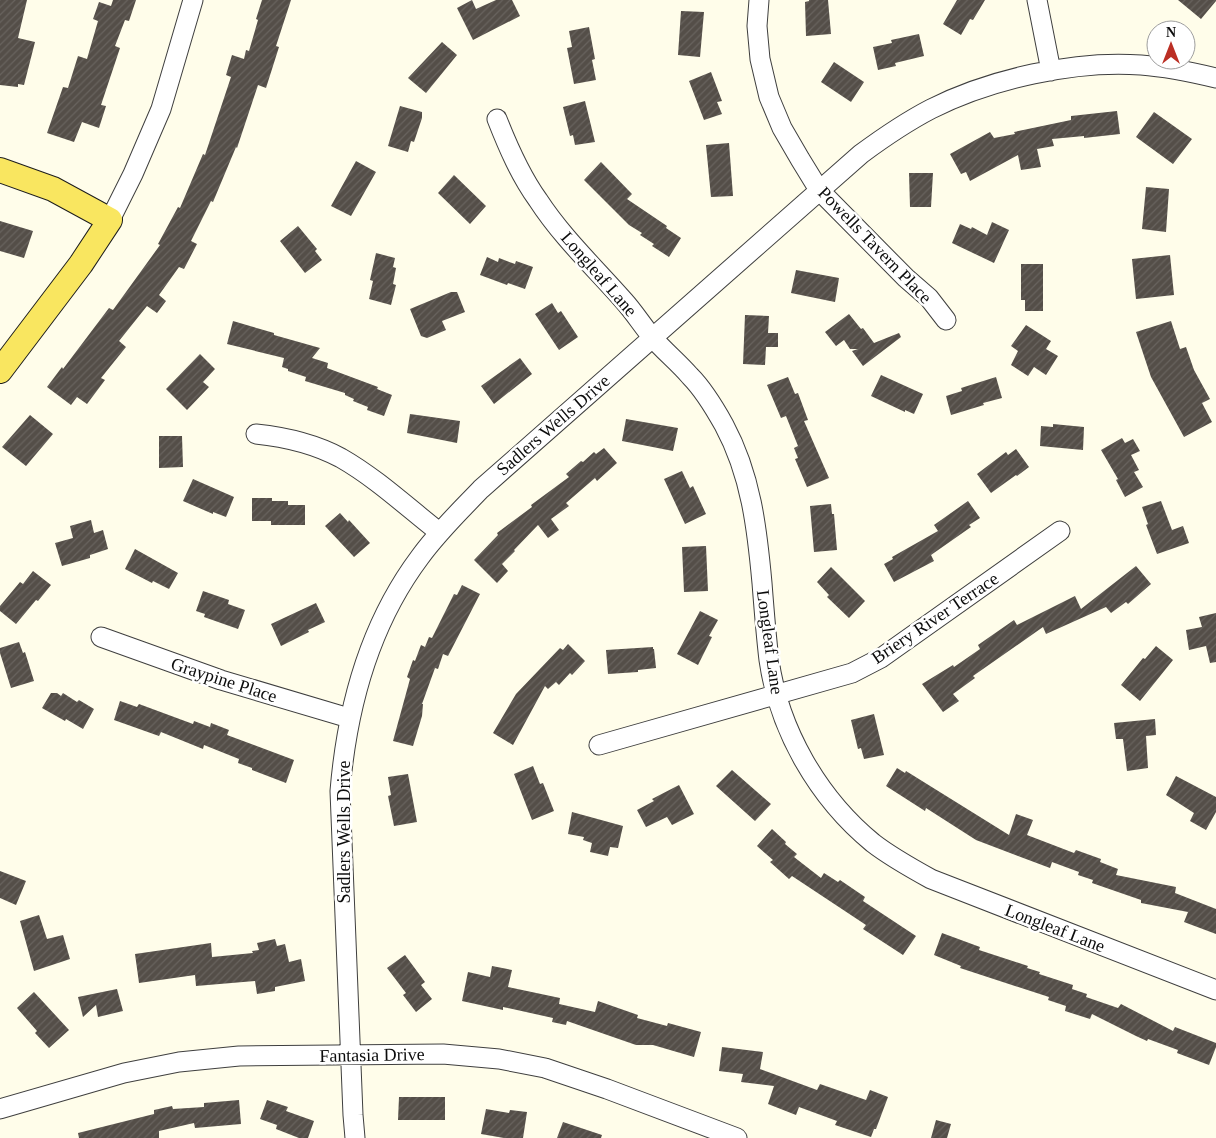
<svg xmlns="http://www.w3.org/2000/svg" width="1216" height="1138" font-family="'Times New Roman',serif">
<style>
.building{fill:url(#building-hatch)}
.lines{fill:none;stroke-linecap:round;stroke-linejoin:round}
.minor-casing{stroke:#3f3f3f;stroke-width:21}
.major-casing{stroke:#1d1d1d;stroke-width:26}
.minor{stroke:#fff;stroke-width:19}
.major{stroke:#f9e660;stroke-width:24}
.labels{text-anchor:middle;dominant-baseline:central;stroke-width:5;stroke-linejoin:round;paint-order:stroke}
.street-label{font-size:18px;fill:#0c0c0c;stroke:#fff}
</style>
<defs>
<pattern id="building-hatch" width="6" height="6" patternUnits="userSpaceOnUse" patternTransform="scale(1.25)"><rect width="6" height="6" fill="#544e48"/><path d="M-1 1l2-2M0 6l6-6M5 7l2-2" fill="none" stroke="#68635e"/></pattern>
</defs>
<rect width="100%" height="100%" fill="#fffdea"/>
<!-- building -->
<path class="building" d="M0 0H27L18 38 35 42 24 85 18 84V87L0 85Z
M113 0H136L129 21 125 20 115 46 120 48 101 105 106 106 99 128 82 122 74 142 47 133 63 87 68 88 78 56 87 59 98 21 93 19 99 2 111 6Z
M262 0H291L276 46 279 47 266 88 258 85 237 148 236 147 213 202 211 201 191 241 197 244 184 269 179 267 159 295 166 301 157 313 147 306 119 341 126 347 101 378 105 380 87 404 77 397 71 405 47 387 62 367 63 369 109 308 113 310 160 245 158 244 178 207 180 208 203 154 205 155 231 77 226 75 232 55 244 59 246 50 249 51 258 20 256 19Z
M472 0 476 9 496 0H512L520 16 473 40 457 8Z
M809 0H828L831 34 806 36 805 2 809 1Z
M957 0H985L973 20 970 19 961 35 943 24Z
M1178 0H1216V1L1201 19Z
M681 11 704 12 700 57 678 55Z
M589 27 595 59 592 60 596 80 574 84 567 48 572 47 569 31Z
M919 34 924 56 895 63 896 66 878 70 873 47 892 43 891 40Z
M442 42 457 55 426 93 408 78Z
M834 62 864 82 851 102 821 82Z
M711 72 722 101 717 102 722 114 704 120 689 81Z
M585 101 595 142 575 145 573 135 570 136 563 107Z
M400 106 422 112V118L414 142 411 141 408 152 388 146Z
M1117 111 1120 134 1084 138V136L1052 139 1054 146 1037 149 1041 167 1021 170 1018 155 970 181 966 172 961 174 950 154 990 132 994 138 1015 134 1014 132 1071 120V116Z
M1154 112 1192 139 1173 164 1136 137Z
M729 143 733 196 711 197 706 145Z
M356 161 376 172 351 216 331 206Z
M601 162 632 194 627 199 667 226 666 228 681 238 669 257 652 246 654 244 640 235 642 233 629 225 584 180Z
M909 173H933L931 207H910Z
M454 175 486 206 470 224 438 193Z
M1146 187 1169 189 1166 232 1142 229Z
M0 221 33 231 24 258 0 251Z
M992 222 1009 230 994 263 952 243 960 224 971 229 972 227 987 235Z
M298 226 317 249 315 251 322 260 305 273 280 241Z
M376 253 395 258 393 267 396 268 393 284 396 285 391 305 369 299 373 281 370 280Z
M1170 255 1174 295 1136 299 1132 259Z
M487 257 498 262 499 258 515 264 516 261 533 267 525 289 508 283 507 285 480 275Z
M1021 264H1043V311H1025V300H1021Z
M796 270 839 278 835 302 791 293Z
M451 292H457L465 312 442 321 446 330 427 338 421 336 410 309Z
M552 303 558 313 561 311 578 337 559 350 535 314Z
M849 314 861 329 863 328 874 343 899 333 901 337 863 366 852 351 858 349H850L844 340 836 346 825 332Z
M745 315 769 316 768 333H778V347H766L765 365 743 364Z
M233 321 274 333V335L320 348 312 358 328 363 327 368 378 387 377 389 392 395 384 416 367 410 368 407 353 401 354 399 345 395V393L305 381 306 377 288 371V369L282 367 284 358 227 344Z
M1171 321 1180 349 1186 347 1194 370 1210 399 1202 403 1212 422 1184 437 1151 377 1136 332Z
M1026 325 1051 341 1046 349 1058 356 1046 375 1034 367 1028 376 1011 365 1018 351 1011 346Z
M200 354 215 369 203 382 209 387 187 410 166 389Z
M520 358 532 374 494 404 481 386Z
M881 375 923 394 914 414 905 410V412L871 396Z
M788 377 795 394 798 393 808 420 804 421 829 478 807 487 795 459 798 458 794 448 798 446 786 416 781 418 767 385Z
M996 377 1002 398 983 403 984 405 951 415 946 396 962 391 961 388Z
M410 414 460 421 457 443 407 433Z
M30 415 53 434 26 466 2 447Z
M626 419 678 428 673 451 622 441Z
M1053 424 1084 427 1083 450 1040 446 1041 426 1053 427Z
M159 436H182L183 467 159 468Z
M1122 438 1125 443 1133 439 1140 451 1131 455 1139 470 1134 472 1143 487 1125 497 1116 480 1118 479 1101 450Z
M604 448 617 463 597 481 595 478 566 503 569 506 551 519 559 530 548 538 538 525 514 550 515 551 502 564 508 571 497 583 474 560 498 535 497 533 532 507 531 505 569 477 566 474 581 461 583 462 594 452 596 454Z
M1016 449 1029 467 1017 476 1016 475 991 493 977 474 1006 452 1008 455Z
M682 471 690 488 693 486 706 514 685 524 664 479Z
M193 479 234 497 226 517 213 512V514L183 501Z
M252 498H272V501H288V505H305V525H271V521H252Z
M968 501 980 518 969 525 971 527 931 555 934 561 894 582 884 564 893 559 892 557 938 531 934 525Z
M1161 501 1172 530 1183 526 1189 543 1157 554 1146 525 1148 524 1142 507Z
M831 504 832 514H834L837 550 814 552 810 506Z
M340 513 348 522 349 520 370 543 354 557 325 526Z
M91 520 94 533 103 530 108 549 90 555V558L62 566 55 543 73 538 70 526Z
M706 546 708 591 684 592 682 547Z
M135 549 178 573 169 589 153 581 152 583 125 569Z
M1136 566 1151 584 1128 604 1126 602 1111 613 1106 607 1046 634 1043 627 973 676 975 678 953 694 959 701 943 712 922 684 953 665 954 667 980 649 978 645 1014 620 1017 625 1075 596 1081 609Z
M831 567 865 601 849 618 827 597 829 595 817 582Z
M33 571 51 585 38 601 36 600 16 624 0 611V606L20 582 23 584Z
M462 585 480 594 448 656 443 654 438 669 435 668 422 704H423L422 716 413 746 393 741 410 679 407 677 413 660 415 661 421 645 425 647 429 637 432 638 454 594 457 595Z
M203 591 229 600 228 604 245 610 238 629 204 617 205 614 196 611Z
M316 603 325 622 308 630 309 632 281 646 271 624Z
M700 611 718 620 709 636 712 637 698 665 677 654Z
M1216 613V662L1210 663 1206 646 1189 650 1186 630 1202 627 1199 617Z
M19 642 23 653 25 652 34 681 11 688 0 653V648Z
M568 644 585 661 572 675 570 673 559 685 556 682 548 689 545 686 513 745 493 733 516 694 560 648 563 650Z
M1156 646 1173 660 1140 701 1121 685 1143 658 1145 659Z
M653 647V649H654L656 668 638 670V672L608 674 606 650Z
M51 693H57L61 696 63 693 77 702 79 700 94 709 83 729 66 719 65 721 42 708Z
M120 701 137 707 139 704 193 724 194 721 210 727 211 723 229 730 227 735 294 760 286 783 252 770V768L238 763 239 759 204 745 203 749 161 732 159 736 114 720Z
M874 714 884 755 864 759 861 748 858 749 851 720Z
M1155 719 1156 735 1146 736 1148 768 1127 771 1123 739H1116L1114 723Z
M533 766 540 784 543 783 554 811 532 820 514 774Z
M897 768 905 773 906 771 1009 835 1016 814 1033 820 1027 835 1074 853 1076 850 1101 859 1100 862 1118 869 1116 875 1176 887 1175 893 1216 909V934L1184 922 1188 912 1141 903V900L1092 883 1093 880 1078 875 1079 872 1052 862 1050 868 976 840 926 808 925 811 886 786Z
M732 770 771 804 755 821 716 786Z
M408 774 417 822 394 826 388 796 391 795 388 777Z
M1176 776 1216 797V812L1206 830 1190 821 1194 813 1166 795Z
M679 785 694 814 672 825 667 817 646 827 637 810 654 801 652 799Z
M572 812 623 826 618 848 610 847 608 856 590 852 592 843 583 840 584 837 568 834Z
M772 829 786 842 785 844 797 854 794 857 821 878 824 873 838 882 840 880 865 897 863 901 916 936 903 955 863 929 866 925 792 876 789 879 770 862 773 860 757 846Z
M0 871 26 881 16 905 0 898Z
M39 915 47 939 63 935 70 959 34 971 20 921Z
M942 933 980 947 979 950 1028 966 1027 968 1040 972 1039 974 1073 985 1072 989 1087 994 1086 997 1118 1008 1121 1004 1173 1031 1175 1027 1216 1043V1047L1209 1065 1177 1053 1178 1050 1148 1039 1147 1041 1136 1036 1092 1014 1090 1019 1065 1011 1066 1006 1048 1000 1049 997 960 968 961 966 934 955Z
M275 939 277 946 285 944 289 962 301 959 305 981 275 987V991L257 994 255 981 196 986 195 975 139 983 135 954 211 943 212 957 253 953 252 951 259 950 257 943Z
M405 955 425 982 421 985 432 999 416 1012 403 995 406 993 387 968Z
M492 966 512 970 508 987 560 998 559 1004 595 1012 598 1001 638 1015 637 1018 667 1026 668 1023 701 1032 694 1057 653 1045H636L567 1021 566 1025 552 1022 553 1018 503 1007V1010L462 1001 468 972 490 977Z
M117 989 123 1011 98 1017 96 1005 83 1017 78 997Z
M34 992 69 1030 49 1048 35 1033 37 1031 17 1008Z
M722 1047 763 1052 760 1069 817 1090 820 1084 866 1100 870 1090 888 1097 876 1129H874L871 1137 835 1125 837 1121 799 1107 796 1115 768 1104 774 1086 741 1082 743 1074 719 1071Z
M399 1097H445V1120H398Z
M239 1100 241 1124 195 1128 194 1123 159 1131V1138H79L78 1133 154 1114V1110L172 1106 173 1109 204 1107V1103Z
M267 1100 288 1107 286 1111 314 1121 308 1138H299L276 1129 277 1125 260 1119Z
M486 1109 509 1113 510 1110 527 1112 523 1138H504L481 1134Z
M936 1120 951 1124 947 1138H931Z
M563 1122 602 1135 601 1138H557Z"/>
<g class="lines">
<defs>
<path id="minor" d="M759 0 757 26 760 59 769 97 782 128 800 159 819 190 906 278 929 298 946 320
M1037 0 1051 71
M497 119C508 147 520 175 538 200 562 237 595 268 624 301 634 312 642 325 652 337 664 351 678 362 690 376 704 390 714 407 724 425 751 475 757 528 762 583 764 609 766 635 769 660 779 730 818 798 873 843 891 857 911 868 931 879L1216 990
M110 220 133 174 161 109 193 0
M256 434C285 437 315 444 341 458 376 478 407 507 439 532
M101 637 221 680 349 718
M599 745 852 673 881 658 1060 531
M0 1109 124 1073 179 1062 239 1056 443 1054 499 1059 545 1068 607 1089 737 1138
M355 1138 353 1115 340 791C347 707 369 625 420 557 438 532 460 511 481 489L861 154C884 137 906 122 931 109 990 79 1075 60 1141 65 1167 67 1191 72 1216 78"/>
<path id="major" d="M0 170 53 189 110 220 81 264 0 371"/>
</defs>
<!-- minor casing -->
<use href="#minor" class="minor-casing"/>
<!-- major casing -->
<use href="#major" class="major-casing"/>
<!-- minor -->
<use href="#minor" class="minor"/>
<!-- major -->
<use href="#major" class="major"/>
</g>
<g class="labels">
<!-- street labels -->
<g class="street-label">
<text transform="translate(875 245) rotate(46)">Powells Tavern Place</text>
<text transform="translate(599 274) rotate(49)">Longleaf Lane</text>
<text transform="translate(553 425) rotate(-41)">Sadlers Wells Drive</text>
<text transform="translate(935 618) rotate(-34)">Briery River Terrace</text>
<text transform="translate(770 642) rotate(82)">Longleaf Lane</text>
<text transform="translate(224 680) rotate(18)">Graypine Place</text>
<text transform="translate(344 832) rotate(-90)">Sadlers Wells Drive</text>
<text transform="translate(1055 928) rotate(21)">Longleaf Lane</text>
<text transform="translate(372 1055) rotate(-1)">Fantasia Drive</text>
</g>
</g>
<!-- north arrow -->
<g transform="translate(1171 45)"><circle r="24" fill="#ffffff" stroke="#9e9e9e"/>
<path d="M0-4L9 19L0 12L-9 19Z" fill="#bb2f24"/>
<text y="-8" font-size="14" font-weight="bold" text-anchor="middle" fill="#0c0c0c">N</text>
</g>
</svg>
